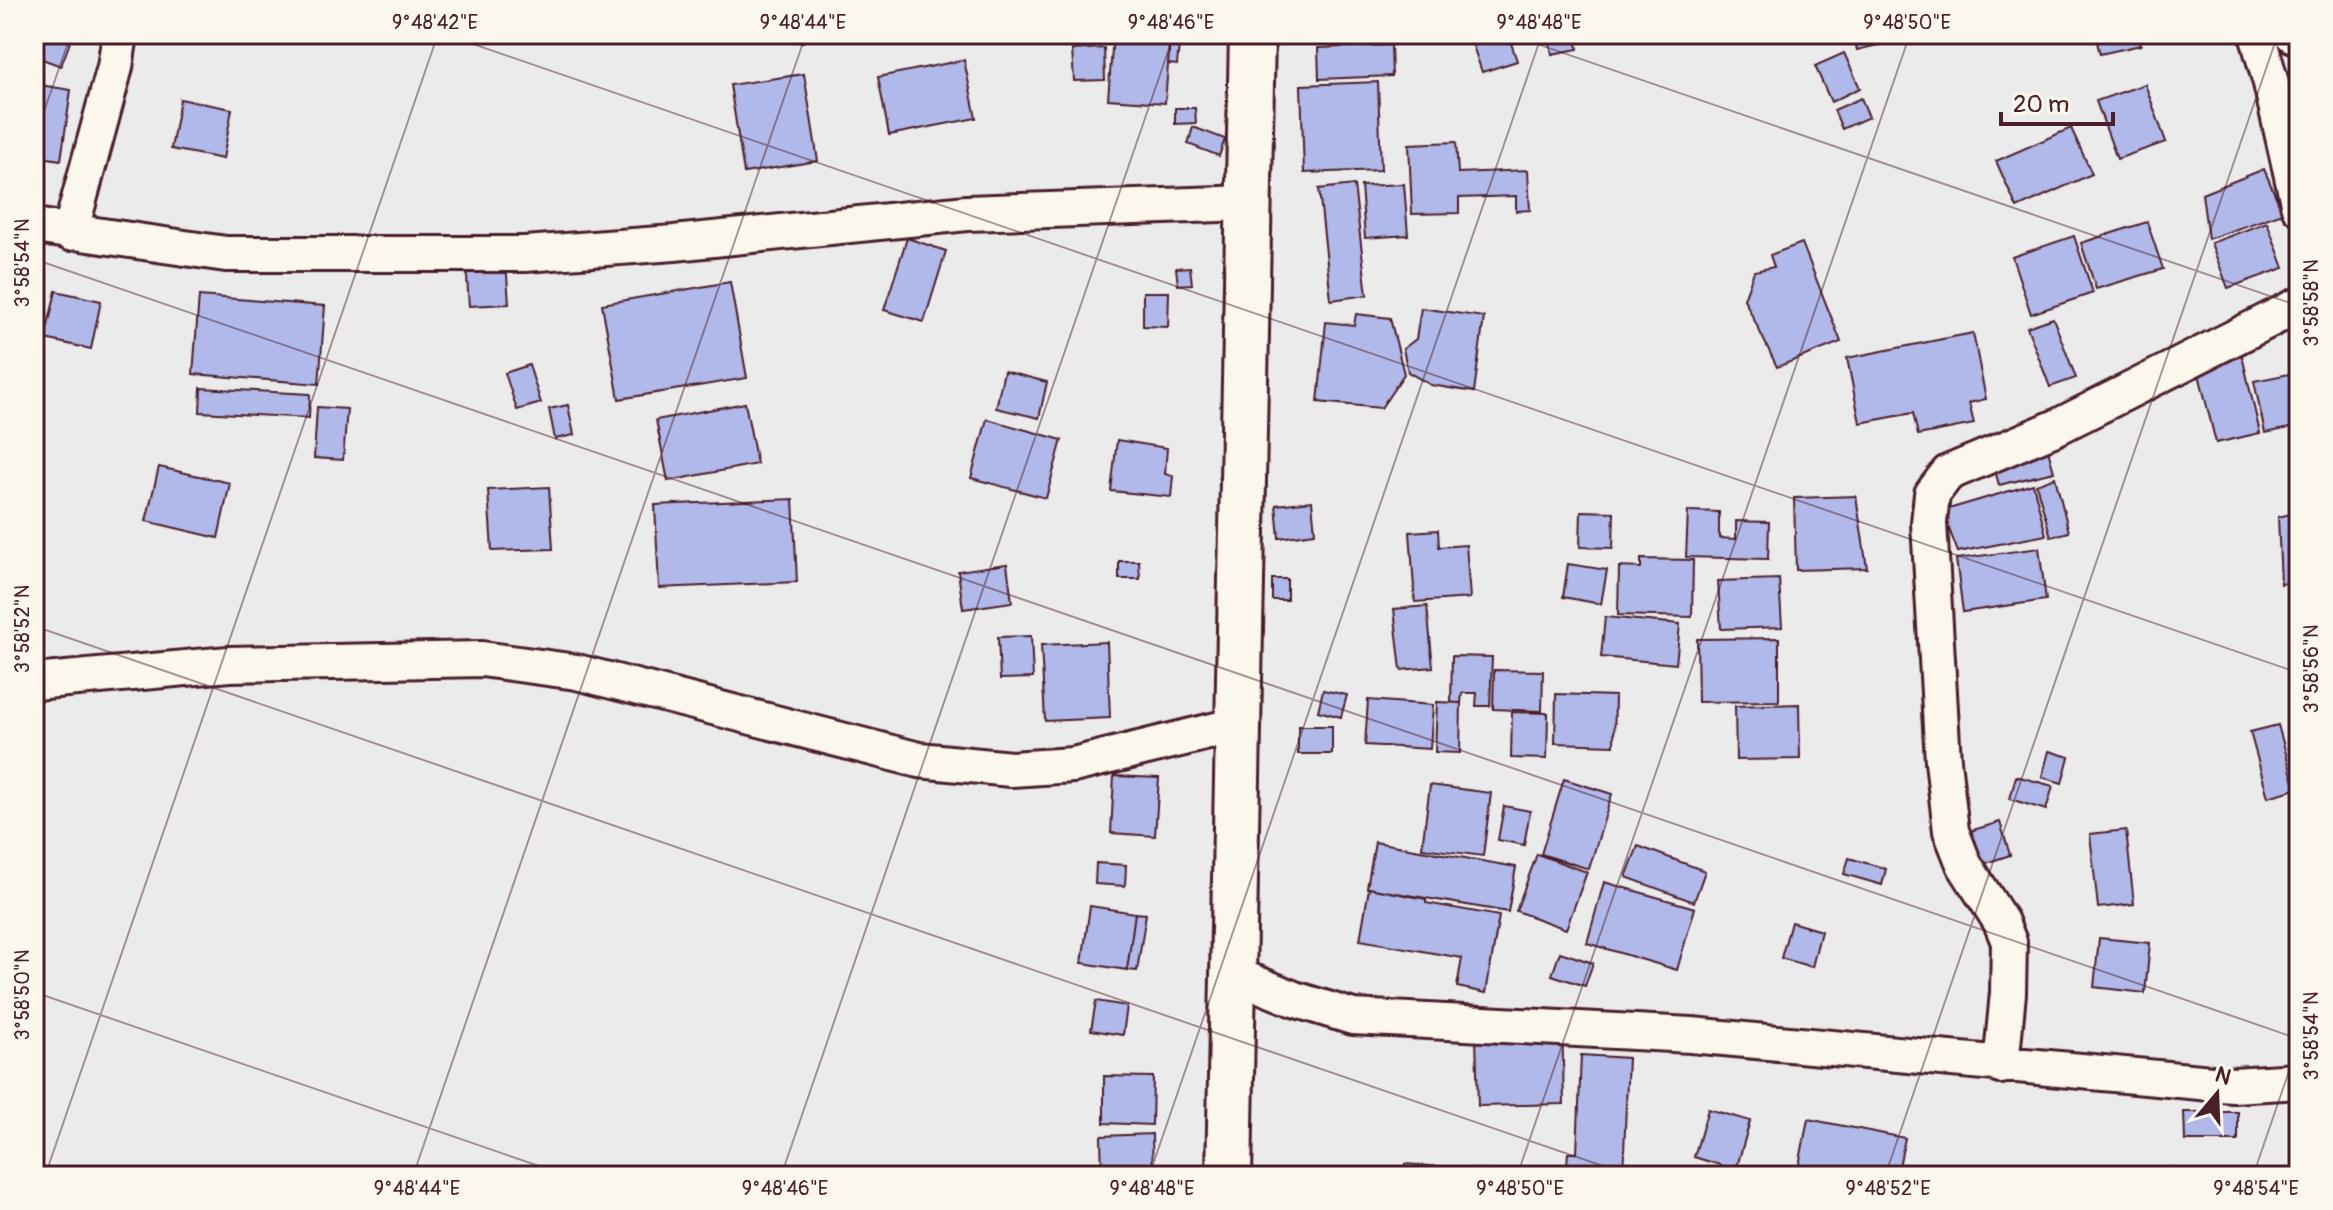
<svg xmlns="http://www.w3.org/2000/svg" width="2333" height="1210" font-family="Pangolin,sans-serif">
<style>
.building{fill:#b1b9ea;stroke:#4a1f2b;stroke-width:2}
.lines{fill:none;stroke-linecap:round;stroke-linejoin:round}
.minor-casing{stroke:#4a1f2b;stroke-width:40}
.secondary-casing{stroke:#4a1f2b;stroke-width:50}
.minor{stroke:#fbf7ec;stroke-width:34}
.secondary{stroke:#fbf7ec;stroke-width:44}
.ticks{fill:none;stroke:#4a1f2b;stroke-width:2;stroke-opacity:0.45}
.neatline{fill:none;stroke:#4a1f2b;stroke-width:3}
.ticks-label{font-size:20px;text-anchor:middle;fill:#4a1f2b}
</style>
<rect width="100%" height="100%" fill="#ecebec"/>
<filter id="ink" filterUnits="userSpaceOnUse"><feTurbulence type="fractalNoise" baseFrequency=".0125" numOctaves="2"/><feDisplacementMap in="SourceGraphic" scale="16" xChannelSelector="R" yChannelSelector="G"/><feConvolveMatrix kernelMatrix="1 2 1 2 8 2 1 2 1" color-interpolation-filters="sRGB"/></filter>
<g filter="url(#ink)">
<!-- building -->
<path class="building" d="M34 34H73L61 66 34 56Z
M745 34H804L803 42 745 38Z
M1413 34H1453V38L1415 43Z
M1481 34H1508L1517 61 1482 72 1470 37Z
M1548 34H1575L1578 49 1552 54Z
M1853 34H1919V35L1857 50Z
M2095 34H2138L2141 45 2100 54Z
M1113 36 1170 40 1165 103 1108 99Z
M1169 43H1179L1177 65 1168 64Z
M1391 45 1392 76 1319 79 1318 48Z
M1104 48 1105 80 1074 81 1072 50Z
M1844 53 1860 88 1831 102 1815 66Z
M964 60 976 118 889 135 878 77Z
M804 74 818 161 744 173 730 85Z
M1378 82 1381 170 1304 173 1301 85Z
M34 84 71 90 61 160 34 156Z
M2145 84 2166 142 2117 159 2096 101Z
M1861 98 1869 117 1842 129 1834 110Z
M180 99 232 109 223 159 171 149Z
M1175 108H1195L1196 123 1175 124Z
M1193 127 1225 139 1219 156 1188 144Z
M2071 128 2092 174 2017 208 1996 161Z
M1456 142 1458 173 1528 170 1530 210 1516 211V196L1459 198V213L1412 214 1409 144Z
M2264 169 2283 213 2208 239 2202 194Z
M1404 184 1408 235 1365 238 1361 186Z
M1354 185 1367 295 1331 300 1319 189Z
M2147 222 2163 269 2096 289 2081 243Z
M2267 222 2284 268 2228 288 2211 243Z
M2074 236 2093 293 2031 314 2012 257Z
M907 238 946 251 924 322 884 310Z
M1802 243 1841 342 1777 367 1744 299 1754 271 1774 267 1770 255Z
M506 261 509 304 469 306 466 263Z
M1190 267 1192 284 1178 285 1176 268Z
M730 282 747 378 619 399 602 304Z
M56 291 101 301 91 349 45 339Z
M1143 292H1169L1168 327 1143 326Z
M199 296 325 306 319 384 193 374Z
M1421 308 1484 317 1474 392 1431 385 1408 372 1403 349 1416 339Z
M1356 314 1390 318 1404 374 1381 408 1318 402 1326 322 1354 325Z
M2053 318 2076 378 2050 387 2027 327Z
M1973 333 1986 399 1969 403 1974 424 1918 435 1913 413 1860 423 1847 358Z
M2240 347 2260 433 2216 443 2195 358Z
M529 365 541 403 517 410 505 373Z
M1004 371 1047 382 1039 418 996 408Z
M2299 372V426L2265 433 2254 381Z
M201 388 310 394 309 418 200 412Z
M745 403 757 464 668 481 656 420Z
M568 405 574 435 555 439 549 409Z
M317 407 347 409 343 460 314 458Z
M987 419 1062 440 1046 498 971 478Z
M2044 434 2054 472 1999 485 1989 448Z
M1117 440 1167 448 1165 474 1173 476 1171 497 1111 491Z
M159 467 230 483 218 538 146 521Z
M2055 477 2069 532 2051 537 2036 484Z
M2033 484 2046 535 1958 552 1942 511Z
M549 487 553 549 492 551 488 490Z
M1856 496 1867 568 1796 570 1794 498Z
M793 499 797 582 659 588 655 505Z
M1312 501 1315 533 1279 538 1276 505Z
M1581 511 1614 512 1613 548 1580 547Z
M1688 511 1719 512V538L1736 539V521L1769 522 1768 559 1686 557Z
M2299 512V580L2281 584 2278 517Z
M1438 530 1439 547 1466 545 1470 598 1415 602 1410 532Z
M2039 548 2046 600 1963 612 1956 559Z
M1641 559 1693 560 1692 617 1618 615 1619 567 1641 568Z
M1119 561H1139L1140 579H1119Z
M1007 564 1012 602 963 609 958 571Z
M1568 564 1607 570 1601 604 1563 597Z
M1272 579H1287V600H1272Z
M1779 579 1782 627 1721 629 1718 581Z
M1427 606 1433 667 1401 670 1394 609Z
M1605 617 1680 624 1676 664 1601 657Z
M1031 636 1033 678 1000 679 998 637Z
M1779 638V701L1698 702 1697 639Z
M1107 642 1110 718 1045 721 1041 645Z
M1452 656 1492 657 1490 706H1476L1477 693H1462L1461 703H1451Z
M1494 670 1543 671 1542 711 1493 709Z
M1323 690 1347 695 1341 717 1318 711Z
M1556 694 1615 696 1614 745 1555 743Z
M1368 700 1433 705 1430 749 1365 745Z
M1437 702 1461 703 1460 753 1435 752Z
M1799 704 1800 759 1736 760 1735 706Z
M1512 712 1548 713 1547 759 1511 758Z
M2278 725 2296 789 2268 797 2250 732Z
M1298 726H1332V754H1298Z
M2049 751 2069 757 2062 783 2042 777Z
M1114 776 1159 778 1155 836 1111 833Z
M2016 776 2053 786 2046 810 2010 799Z
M1564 779 1612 794 1589 869 1541 854Z
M1430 785 1491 793 1483 856 1422 848Z
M1504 806 1530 811 1524 845 1498 840Z
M2000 822 2010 855 1980 865 1970 831Z
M2126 830 2134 904 2098 908 2090 834Z
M1375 842 1516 867 1508 912 1367 888Z
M1638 846 1705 871 1694 902 1626 877Z
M1537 854 1587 872 1566 929 1516 911Z
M1849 858 1886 869 1882 885 1844 874Z
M1096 863 1126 865 1125 886 1095 884Z
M1604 882 1695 908 1677 970 1587 943Z
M1369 888 1426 899V903L1499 916 1486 993 1457 987 1462 958 1360 940Z
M1090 906 1135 913 1127 970 1082 963Z
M1135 913 1146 914 1137 971 1127 970Z
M1791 922 1821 931 1812 967 1781 958Z
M2099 938 2150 943 2145 993 2094 987Z
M1560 952 1593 963 1585 986 1552 975Z
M1096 1001 1127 1006 1123 1035 1091 1030Z
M1562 1018 1564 1104 1478 1106 1476 1038Z
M1581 1055 1628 1058 1623 1176H1566L1568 1153H1577Z
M1104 1076 1153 1077 1152 1125 1104 1123Z
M1708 1109 1750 1121 1736 1170 1694 1157Z
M2184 1112H2238V1141H2185Z
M1808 1119 1905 1138 1897 1176H1797Z
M1152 1134 1153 1176H1102L1101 1136Z
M1405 1164 1503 1172V1176H1404Z
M2173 1167 2175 1176H2150L2149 1171Z"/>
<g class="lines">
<defs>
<path id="minor" d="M2257 34 2271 83 2299 207
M2292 34 2299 37
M34 226 226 254H525L674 243 967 213 1249 203
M70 233 115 67 120 34
M34 682 229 664 482 659 577 672 919 760 1011 769 1073 765 1237 725
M1233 974 1294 999 1353 1017 1691 1035 2233 1085 2299 1081
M2001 1066 2008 993 2009 942 2001 922 1964 864 1951 831 1943 761 1929 523 1932 494 1948 473 2057 427 2299 305"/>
<path id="secondary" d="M1229 1176 1252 34"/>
</defs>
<!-- minor casing -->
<use href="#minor" class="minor-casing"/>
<!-- secondary casing -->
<use href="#secondary" class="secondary-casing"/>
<!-- minor -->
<use href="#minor" class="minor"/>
<!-- secondary -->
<use href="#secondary" class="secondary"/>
</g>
</g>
<!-- ticks -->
<path class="ticks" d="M444 34 2299 673M1508 34 2299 306M34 140 71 34M34 259 2299 1039M34 626 1632 1176M34 992 568 1176M45 1176 438 34M413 1176 806 34M781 1176 1174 34M1149 1176 1542 34M1517 1176 1910 34M1885 1176 2278 34M2253 1176 2299 1042"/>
<!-- margin -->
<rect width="2333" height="1210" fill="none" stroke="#fbf7ec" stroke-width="88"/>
<!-- north arrow -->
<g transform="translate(2217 1094) rotate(19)" stroke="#fbf7ec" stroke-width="6" paint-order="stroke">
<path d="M0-6L14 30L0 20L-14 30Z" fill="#4a1f2b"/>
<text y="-12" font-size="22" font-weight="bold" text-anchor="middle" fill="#4a1f2b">N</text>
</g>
<!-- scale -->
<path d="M2001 112v12h112v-12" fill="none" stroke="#4a1f2b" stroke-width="4"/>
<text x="2013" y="112" font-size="24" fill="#4a1f2b" stroke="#fbf7ec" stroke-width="6" paint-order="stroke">20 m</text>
<rect x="44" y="44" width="2245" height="1122" class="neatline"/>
<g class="ticks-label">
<text x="435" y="29">9°48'42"E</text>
<text x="803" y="29">9°48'44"E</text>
<text x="1171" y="29">9°48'46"E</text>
<text x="1539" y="29">9°48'48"E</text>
<text x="1907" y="29">9°48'50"E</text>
<text transform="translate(22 263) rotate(-90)" y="7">3°58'54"N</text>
<text transform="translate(2311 303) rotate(-90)" y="7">3°58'58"N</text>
<text transform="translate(22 629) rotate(-90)" y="7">3°58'52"N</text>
<text transform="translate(2311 669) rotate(-90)" y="7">3°58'56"N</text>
<text transform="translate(22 995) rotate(-90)" y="7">3°58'50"N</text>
<text transform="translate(2311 1036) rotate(-90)" y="7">3°58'54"N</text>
<text x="417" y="1195">9°48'44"E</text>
<text x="785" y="1195">9°48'46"E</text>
<text x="1152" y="1195">9°48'48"E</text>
<text x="1520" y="1195">9°48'50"E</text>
<text x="1888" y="1195">9°48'52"E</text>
<text x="2256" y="1195">9°48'54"E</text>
</g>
</svg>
